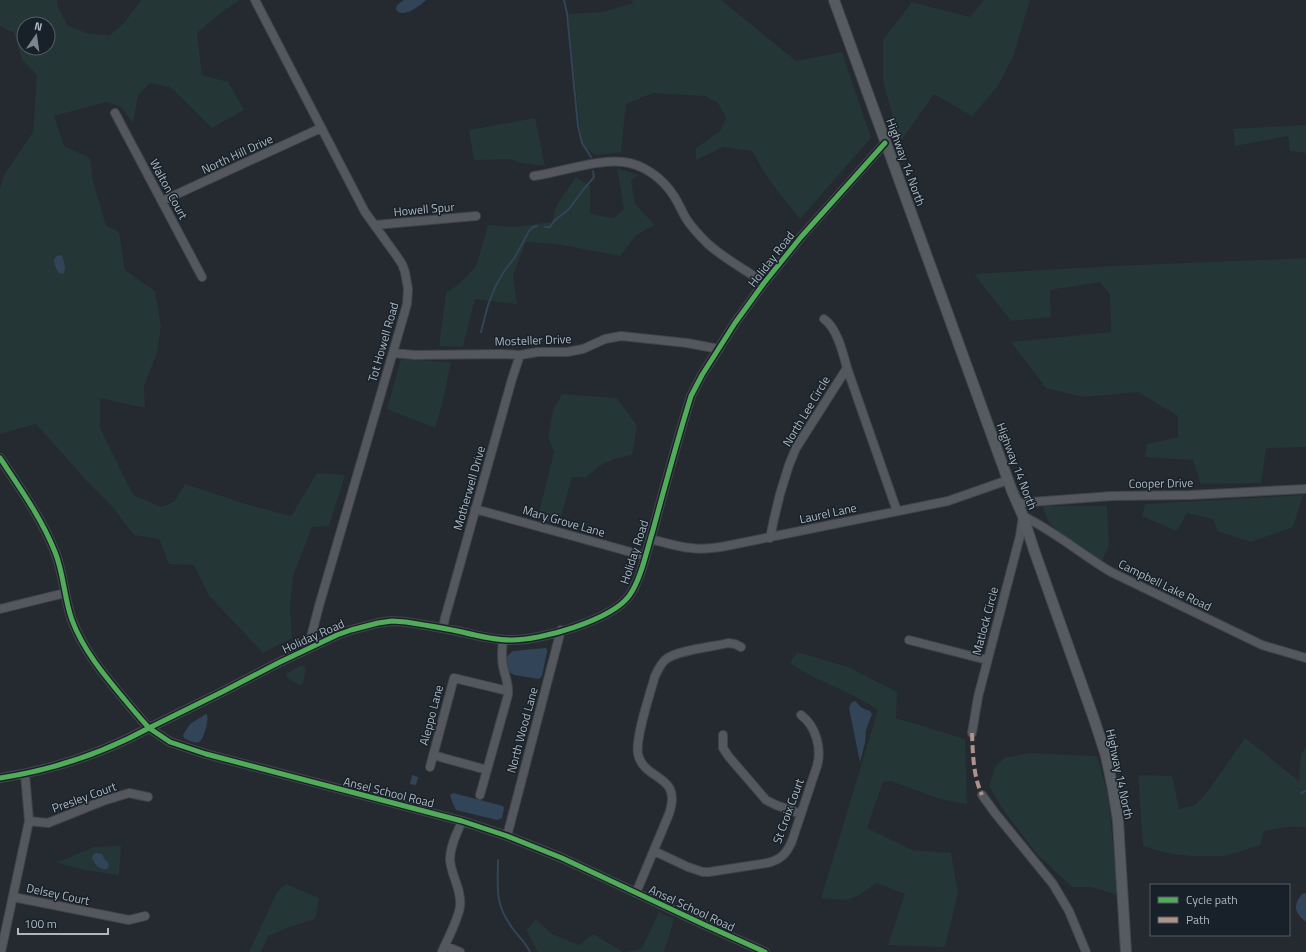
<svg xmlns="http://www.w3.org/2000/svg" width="1306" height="952" font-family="'Titillium Web',sans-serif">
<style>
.green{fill:#243636;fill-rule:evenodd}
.water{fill:#324457}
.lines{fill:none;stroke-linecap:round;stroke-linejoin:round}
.stream{stroke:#324457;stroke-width:2}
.minor-casing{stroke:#404448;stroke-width:10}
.major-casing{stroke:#41474c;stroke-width:12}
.minor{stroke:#54585e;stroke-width:8}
.major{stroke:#565b60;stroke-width:10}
.quiet{stroke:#af9288;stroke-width:4;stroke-dasharray:8 4;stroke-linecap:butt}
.cycleway-casing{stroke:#182129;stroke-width:8}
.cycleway{stroke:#51ab58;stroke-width:5}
.labels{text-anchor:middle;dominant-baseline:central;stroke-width:3;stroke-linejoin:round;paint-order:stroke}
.street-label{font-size:12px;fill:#acb7c2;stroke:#182129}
</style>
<rect width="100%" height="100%" fill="#242a2f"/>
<!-- green -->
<path class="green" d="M0 0H57V5L68 26 90 34 110 35 125 22 141 0H240L219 14 197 33 202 75 228 82 244 110 212 128 170 87 150 83 138 95 133 123 120 106 106 102 54 116 64 146 90 158 93 181 106 226 119 232 125 270 155 291 161 326 157 353 144 386 145 408 100 398V428L133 495 162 507 175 501 185 484 246 504 291 516 317 473 345 475 329 526 312 527 293 576 290 606 292 638 263 653 209 596 194 565 169 564 159 539 134 535 110 504 86 480 36 424 0 434V188L4 175 33 132 37 75 22 60 14 33 0 26ZM24 24H48V48H24Z
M632 0H721L796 61 842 52 871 138 800 219 769 180 752 151 723 147 696 160V148L720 131 726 118 718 103 705 96 653 93 626 104 621 152 596 155 582 146 568 14 603 12 633 3Z
M984 0H1030L1013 57 998 86 972 116 934 94 900 142 883 81V40L912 2 970 17Z
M535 118 545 166 522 163 509 159 474 160 469 130Z
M1306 125V153L1290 151 1288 136 1235 146 1233 129Z
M617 168 639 175 631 180 635 204 655 225 636 235 620 256 557 244 526 242 513 275 517 304 475 299 463 347 439 346 446 293 459 284 476 266 488 225 514 227 552 222 556 206 576 177 590 186V212L595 215 614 218 624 209Z
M1306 258V447L1266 448 1261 483 1201 484 1193 460 1145 457 1147 444 1178 437V416L1138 392 1083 397 1046 388 1011 342 1111 332 1110 294 1100 282 1050 290 1051 317 1011 321 974 274 1112 266Z
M401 359 451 362 442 405 435 428 387 409Z
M562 394 617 398 637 426 632 455 614 459 601 465 586 477H572L558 527 538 516 554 452 548 437 553 410Z
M1303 495 1293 527 1251 542 1218 531 1213 519 1187 513 1177 531 1142 516 1145 504Z
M1042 506H1107L1109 545 1102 561 1078 547 1049 523Z
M797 652 848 667 897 692 896 718 965 739 967 804 940 799 891 781 883 782 867 828 912 850 951 853 958 893 945 947 888 945 905 894 877 883 861 894 847 900 821 898 878 710C850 691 818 682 790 663Z
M300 666H303L306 669 303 683 299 685 288 678 286 675 287 673Z
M1245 738 1299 781 1301 754 1306 747V828C1296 824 1275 829 1264 831L1260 845 1225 856H1189L1166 853 1143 846 1138 775 1172 776 1179 809 1195 805 1208 791Z
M1029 753 1097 756 1108 794 1118 895 1091 887H1072L1037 854 1004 811 989 786 995 767 1004 758Z
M121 846 119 875 85 870 58 863V862L94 847Z
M286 884 319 898 315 919 287 928 268 936 261 952H249L277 892Z
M659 912 674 919 664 952H627L642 948Z
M536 919 552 934 579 945 593 934 623 952H538L526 930Z"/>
<!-- water -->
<path class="water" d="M404 0H426C419 6 408 16 398 12L396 9 397 5Z
M59 255 62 256C64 262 67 268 63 274L59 273C55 267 50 259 59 255Z
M545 648 547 649V652L542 676 539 679 514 675 509 672 506 657 513 651Z
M855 701 862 708 870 711 872 714 866 730 865 743 860 762 849 708 851 703Z
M206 714 207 715C209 719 204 740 199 742 195 744 188 740 184 738L183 735 190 724Z
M412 775 418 777 416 785 410 784Z
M453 793 503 806 504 808 502 818 497 820 456 810 453 804 450 795Z
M96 853 102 854 105 860 108 862 109 866 107 869C100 870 95 865 92 858L94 854Z
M1306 893V922C1295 913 1292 906 1302 894Z"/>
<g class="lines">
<!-- stream -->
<path class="stream" d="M564 0 567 13 578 126 582 143 591 157
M545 227H550L554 221 569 209 583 190 594 177 593 171
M481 332 488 305 496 285 505 270 515 257 529 231 533 227 537 226
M1301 793 1306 791
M498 860C498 890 494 903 513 929 519 937 526 943 530 952"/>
<defs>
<path id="minor" d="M255 0 365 212 396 255 402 264 405 272 408 289 407 304 403 318 319 606 312 633 309 648
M115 113 202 277
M534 176C561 172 597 159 623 162 644 164 663 179 674 196 679 204 682 212 687 220 693 229 700 236 707 243 724 259 745 269 764 283
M162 201 321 128
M375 225 476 216
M393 353 415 355 502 354 520 355 538 352H567L583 349 605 339 621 336 687 343 719 349
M847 368 897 511
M0 458C20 488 42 519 55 552 64 574 64 598 72 620 83 650 105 676 125 700 133 710 141 719 149 728L224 691 278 663 337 635 351 630 378 623 392 621 406 622C425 625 444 628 462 632 478 636 494 640 510 640 540 641 611 620 629 596 641 580 647 549 653 530 665 486 677 441 691 396L702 375 735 323 764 283 801 237 885 143
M1017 503 1112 496 1190 495 1306 489
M475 509 645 556
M770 538 774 519 780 494 789 465 796 448 847 368C843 353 837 328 824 319
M650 539C664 542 677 547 691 548 703 550 715 548 726 546L948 501 1008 480
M0 609 65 593
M443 628 445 618 512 379 520 355
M909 640 987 660
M972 733 978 697 1020 536 1023 516C1054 531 1081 554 1111 572L1262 645 1306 658
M723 735V748L729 757 766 800 776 805 801 814
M433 755 487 770
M430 767 454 678 508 691
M0 778C52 770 103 753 149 728L170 742 206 754 462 821 507 836 562 858 705 925 765 952
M480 795 508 695C509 683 505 677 503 666 501 657 502 649 503 640
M982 795 995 813 1053 884 1069 911 1086 952
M29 821 48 823 103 801 129 793 148 797
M507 836 561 630
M654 851 688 867 703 872H709L767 863C781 860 787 853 792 841L817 766C822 749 816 726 801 715
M636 893 669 814C683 773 644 782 638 754 635 738 650 694 655 676 658 670 660 665 665 660 676 650 713 647 728 643L735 644 741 647
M13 897 129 920 145 916
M445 946 460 952
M1 952 29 821 25 774
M442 952C447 940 459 918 460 906 462 890 451 875 450 860 450 846 457 833 462 821"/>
<path id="major" d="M834 0 1012 491 1023 516 1034 550 1094 719 1106 756 1113 789 1118 821 1126 952"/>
</defs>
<!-- minor casing -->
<use href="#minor" class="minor-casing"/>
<!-- major casing -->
<use href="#major" class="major-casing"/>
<!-- minor -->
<use href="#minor" class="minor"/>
<!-- major -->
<use href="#major" class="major"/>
<!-- quiet -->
<path class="quiet" d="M972 733C973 755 973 775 982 795"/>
<defs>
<path id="cycleway" d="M0 458C20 488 42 519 55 552 64 574 64 598 72 620 83 650 105 676 125 700 133 710 141 719 149 728L224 691 278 663 337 635 351 630 378 623 392 621 406 622C425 625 444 628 462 632 478 636 494 640 510 640 540 641 611 620 629 596 641 580 647 549 653 530 665 486 677 441 691 396L702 375 735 323 764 283 801 237 885 143
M0 778C52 770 103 753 149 728L170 742 206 754 462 821 507 836 562 858 705 925 765 952"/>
</defs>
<!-- cycleway casing -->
<use href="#cycleway" class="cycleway-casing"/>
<!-- cycleway -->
<use href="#cycleway" class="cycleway"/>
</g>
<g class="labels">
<!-- street labels -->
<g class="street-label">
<text transform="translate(237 154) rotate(-25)">North Hill Drive</text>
<text transform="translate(906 162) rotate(70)">Highway 14 North</text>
<text transform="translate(169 189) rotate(62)">Walton Court</text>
<text transform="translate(424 209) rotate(-5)">Howell Spur</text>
<text transform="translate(771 259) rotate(-52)">Holiday Road</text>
<text transform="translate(533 340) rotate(-2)">Mosteller Drive</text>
<text transform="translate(383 342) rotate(-74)">Tot Howell Road</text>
<text transform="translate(806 411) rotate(-59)">North Lee Circle</text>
<text transform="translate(1017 466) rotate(69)">Highway 14 North</text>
<text transform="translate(1161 483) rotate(-1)">Cooper Drive</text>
<text transform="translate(469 488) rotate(-74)">Motherwell Drive</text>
<text transform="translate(828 513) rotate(-12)">Laurel Lane</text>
<text transform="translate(564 521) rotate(16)">Mary Grove Lane</text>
<text transform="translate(634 552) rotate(-72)">Holiday Road</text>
<text transform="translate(1165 585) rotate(26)">Campbell Lake Road</text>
<text transform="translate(985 621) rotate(-75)">Matlock Circle</text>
<text transform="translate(313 636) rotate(-24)">Holiday Road</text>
<text transform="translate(431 715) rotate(-75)">Aleppo Lane</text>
<text transform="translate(522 730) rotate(-75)">North Wood Lane</text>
<text transform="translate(1120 774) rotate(78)">Highway 14 North</text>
<text transform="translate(389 792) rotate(14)">Ansel School Road</text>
<text transform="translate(84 797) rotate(-20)">Presley Court</text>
<text transform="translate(788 811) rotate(-70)">St Croix Court</text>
<text transform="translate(58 894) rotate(12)">Delsey Court</text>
<text transform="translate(692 908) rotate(25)">Ansel School Road</text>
</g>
</g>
<!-- legend -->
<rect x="1150" y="884" width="140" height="52" fill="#182129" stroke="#535d66"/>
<rect x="1158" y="897" width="20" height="6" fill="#51ab58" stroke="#535d66"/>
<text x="1186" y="904" font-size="12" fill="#acb7c2">Cycle path</text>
<rect x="1158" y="917" width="20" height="6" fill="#af9288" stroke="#535d66"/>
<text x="1186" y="924" font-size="12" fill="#acb7c2">Path</text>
<!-- north arrow -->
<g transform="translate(36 36) rotate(13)"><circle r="19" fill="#182129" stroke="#535d66"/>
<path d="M0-3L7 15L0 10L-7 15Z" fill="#7c868f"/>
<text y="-6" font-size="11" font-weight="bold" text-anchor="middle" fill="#acb7c2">N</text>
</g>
<!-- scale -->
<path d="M18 928v6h90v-6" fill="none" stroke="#acb7c2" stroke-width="2"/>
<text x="24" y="928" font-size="12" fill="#acb7c2" stroke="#182129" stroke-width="3" paint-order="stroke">100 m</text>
</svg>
